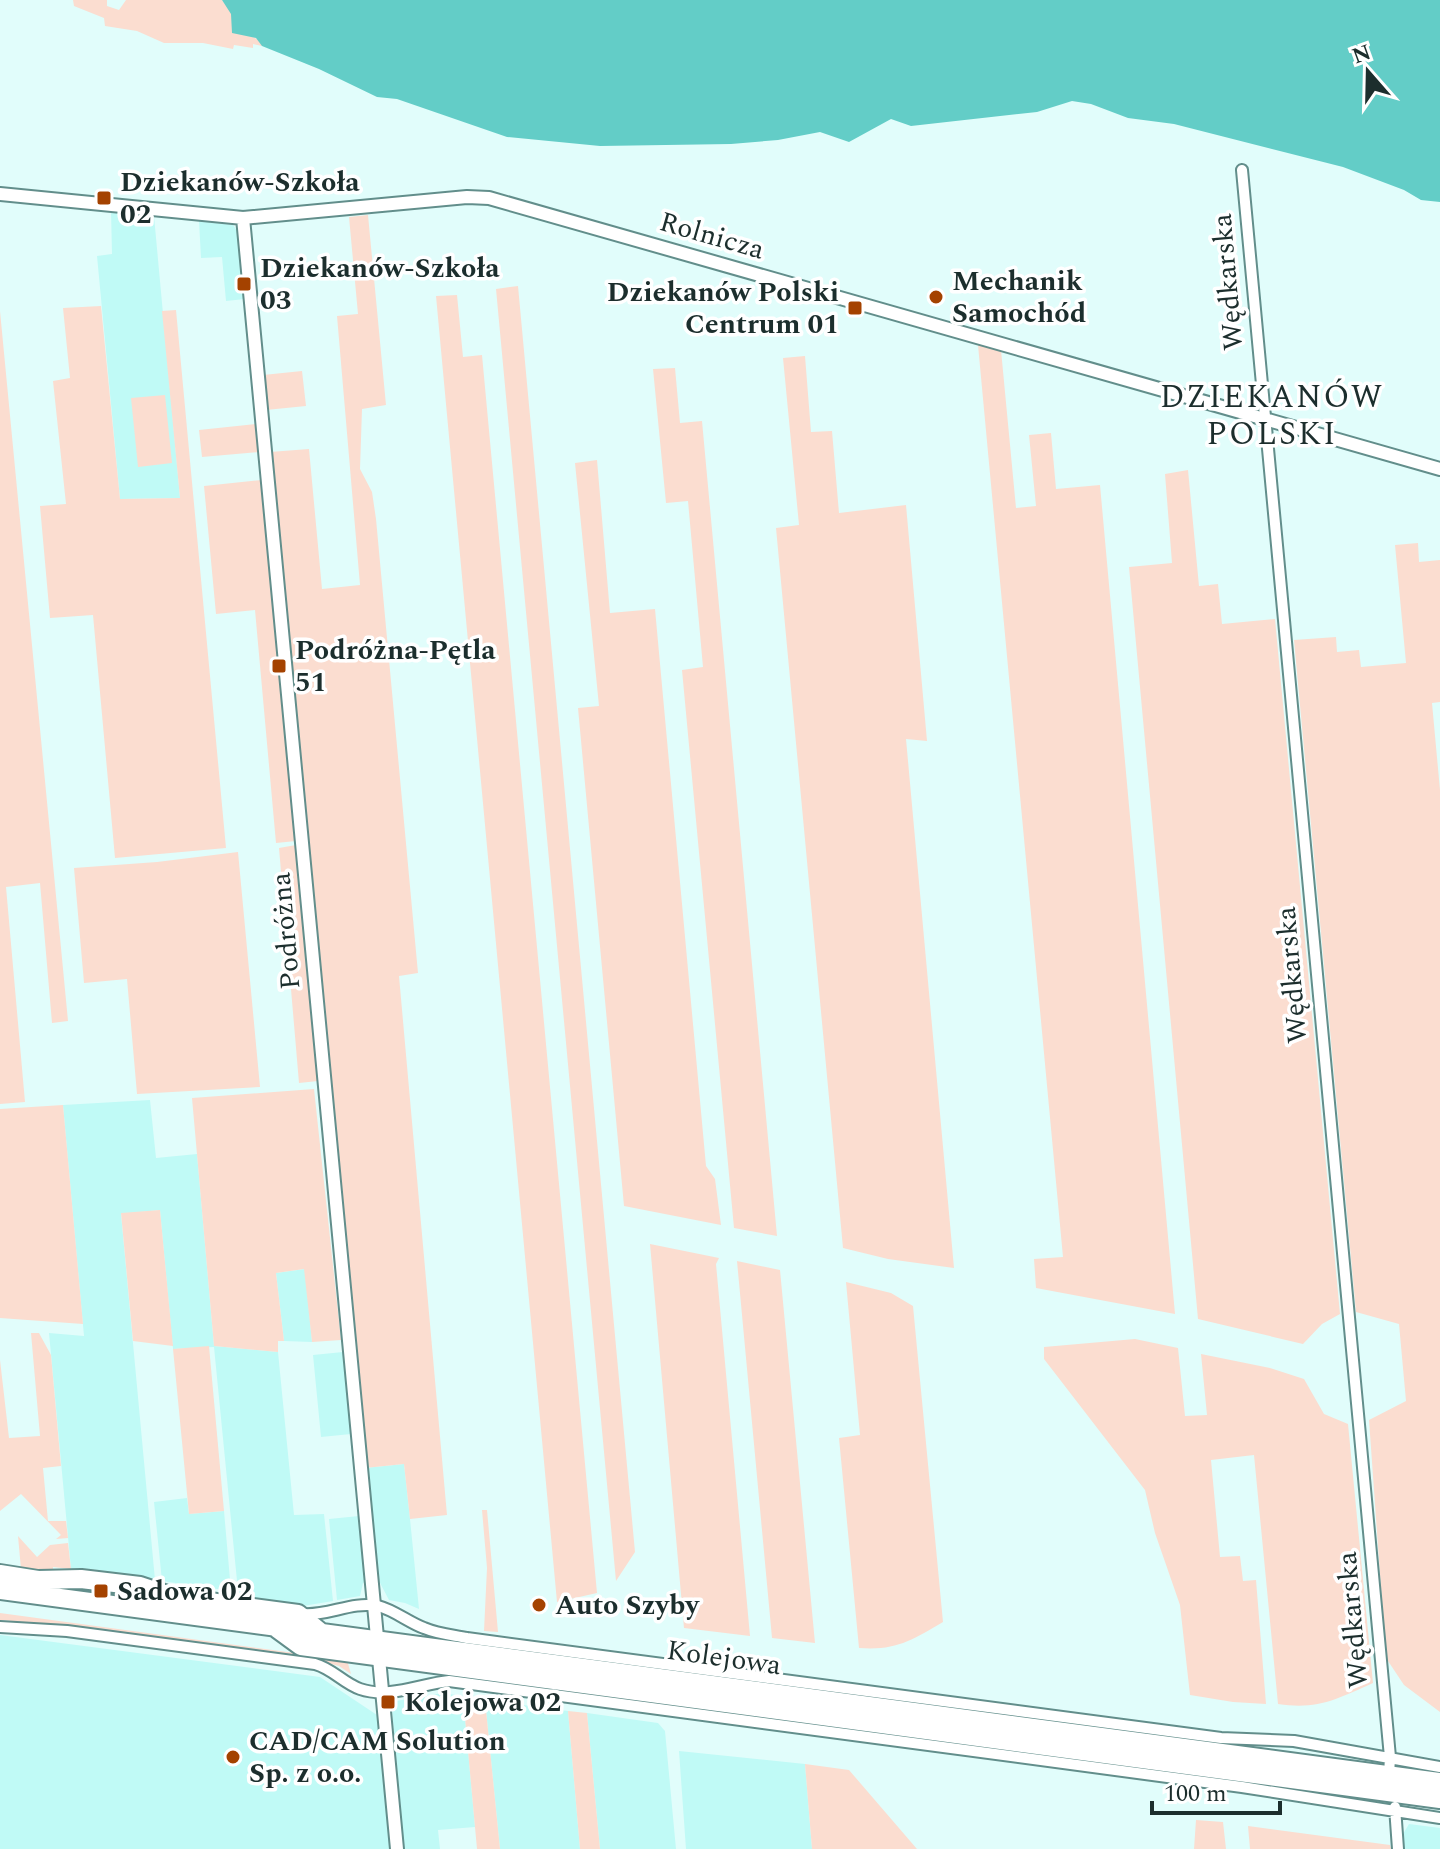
<svg xmlns="http://www.w3.org/2000/svg" width="1440" height="1849" font-family="Spectral,serif">
<style>
.built{fill:#c0faf6}
.green{fill:#fbddd0}
.water{fill:#63cdc7}
.lines{fill:none;stroke-linecap:round;stroke-linejoin:round}
.minor-casing{stroke:#628e8b;stroke-width:14}
.tertiary-casing{stroke:#628e8b;stroke-width:16}
.trunk-casing{stroke:#628e8b;stroke-width:22}
.minor{stroke:#fff;stroke-width:10}
.tertiary{stroke:#fff;stroke-width:12}
.trunk{stroke:#fff;stroke-width:18}
.poi-dot{fill:#a44200;stroke:#fff;stroke-width:3}
.labels{text-anchor:middle;dominant-baseline:central;stroke-width:7;stroke-linejoin:round;paint-order:stroke}
.poi-label{font-size:28px;font-weight:bold;fill:#1c2e2d;stroke:#fff;text-anchor:start}
.street-label{font-size:28px;fill:#1c2e2d;stroke:#fff}
.quarter-label{font-size:32px;letter-spacing:2px;fill:#1c2e2d;stroke:#fff}
</style>
<rect width="100%" height="100%" fill="#e1fdfb"/>
<!-- built -->
<path class="built" d="M111 211 154 216 180 498 120 499 97 256 112 254Z
M199 221 233 225 238 232 245 299 226 301 222 257 201 258Z
M150 1100 156 1158 197 1154 214 1346 278 1352 294 1515 324 1514 333 1601 303 1606 241 1599 238 1591 214 1347 173 1349 160 1210 121 1214 155 1580 71 1569 49 1333 84 1336 63 1105Z
M305 1269 312 1342 284 1341 276 1273Z
M343 1352 351 1434 321 1437 313 1355Z
M404 1464 410 1519 419 1609 405 1603 389 1600 379 1581 376 1580 365 1468Z
M187 1498 189 1514 224 1511 231 1591 162 1581 154 1502Z
M359 1516 365 1582 363 1583 360 1596 337 1600 329 1519Z
M0 1635 320 1677 377 1715 390 1849H0Z
M442 1693 463 1696 475 1827 438 1830 440 1849H404L392 1710 396 1701Z
M485 1700 568 1711 580 1849H500Z
M587 1713 658 1723 665 1731 676 1849H600Z
M679 1751 805 1764 812 1849H686Z
M1409 1824 1440 1828V1849H1404L1403 1834Z"/>
<!-- green -->
<path class="green" d="M73 0H107V6L119 10 126 0H222L247 34 261 41 262 46 253 44V48L234 45 233 49 203 43H164L137 31 105 26 104 18 74 6Z
M368 215 386 405 362 409 360 469 372 492 376 519 418 973 399 976 447 1515 410 1519 404 1464 365 1468 270 452 309 449 322 589 360 585 337 316 358 314 349 217Z
M518 286 635 1552 616 1581 496 289Z
M457 295 463 357 482 355 597 1593 557 1602 436 296Z
M101 306 120 499 180 498 162 311 176 310 226 848 115 858 93 615 50 618 40 506 66 504 53 381 70 378 63 308Z
M0 311 68 1021 52 1023 40 883 6 887 25 1102 0 1104Z
M978 345 1001 350 1016 508 1036 506 1029 435 1051 433 1056 489 1100 485 1175 1314 1036 1288 1034 1259 1063 1257Z
M805 356 811 432 832 431 839 513 906 505 927 741 906 739 954 1268 888 1259 843 1248 776 528 799 525 783 358Z
M675 368 680 423 702 421 777 1236 734 1228 682 670 703 667 688 501 666 503 653 369Z
M302 371 306 406 266 410 263 375Z
M165 395 172 463 138 467 131 398Z
M256 424 259 452 202 457 199 430Z
M597 460 610 613 655 609 706 1166 715 1179 721 1225 624 1206 578 708 599 706 575 463Z
M1188 470 1199 586 1218 584 1222 624 1275 619 1340 1314 1322 1324 1303 1344 1198 1319 1129 567 1172 563 1165 474Z
M262 480 296 841 276 843 255 610 216 614 204 486Z
M1418 543 1419 562 1440 560V702L1432 703 1440 790V1712L1404 1685 1386 1658 1369 1420 1406 1401 1399 1324 1356 1312 1294 640 1336 637 1337 652 1359 650 1361 667 1406 663 1395 545Z
M296 845 318 1081 299 1083 279 848Z
M238 852 260 1087 137 1094 127 979 84 983 74 868 157 862Z
M314 1089 341 1340 312 1342 304 1269 276 1273 284 1341H278V1352L214 1346 192 1098Z
M63 1105 83 1324 0 1318V1109Z
M160 1210 173 1346 133 1341 121 1213Z
M650 1244 719 1258 716 1264 750 1636 684 1628Z
M737 1261 780 1270 815 1643 772 1638Z
M846 1282 891 1293 913 1306 943 1622C912 1640 896 1651 859 1648L839 1438 860 1435Z
M31 1333H39L51 1355 61 1466 43 1468 48 1521H66L68 1538 56 1539 61 1535 21 1494 0 1511V1360L9 1438 40 1436Z
M1135 1339 1178 1348 1185 1416 1207 1415 1201 1354 1270 1368 1304 1379 1324 1414 1348 1424 1373 1683C1337 1699 1318 1710 1278 1704L1254 1455 1211 1460 1220 1557 1240 1556 1243 1581 1256 1580 1266 1704 1233 1702 1190 1695 1180 1605 1155 1533 1145 1490 1044 1359V1347Z
M209 1346 224 1511 189 1514 173 1349Z
M482 1510H487L498 1632 484 1631 487 1568Z
M18 1536 37 1557 50 1545 68 1543 71 1569 53 1567V1573L21 1569Z
M0 1613 347 1660 351 1674 339 1666 320 1661 71 1626 0 1620Z
M463 1696 485 1700 500 1849H477Z
M568 1711 587 1713 600 1849H580Z
M805 1764 849 1770 917 1849H812Z
M1196 1820 1223 1822 1226 1849H1194Z
M1248 1826 1390 1845 1391 1849H1250Z"/>
<!-- water -->
<path class="water" d="M222 0H1440V202L1421 200 1404 190 1343 167 1174 124 1128 118 1091 104 1072 101 1037 112 911 126 891 119 849 142 820 132 778 140 731 144 600 146 507 137 397 99 377 97 319 69 262 46 256 38 232 33 231 14Z"/>
<g class="lines">
<defs>
<path id="minor" d="M1242 170 1390 1757 1389 1775
M303 1614C329 1616 351 1601 378 1606 394 1610 408 1622 424 1628 438 1634 452 1635 467 1638L1221 1738 1294 1741 1440 1767
M0 1627 67 1631 315 1664C333 1669 343 1683 360 1689 389 1699 420 1684 449 1681L1242 1787 1440 1818
M1395 1807 1398 1849"/>
<path id="tertiary" d="M0 194 243 218 467 197 489 198 1440 469
M243 218 397 1849"/>
<path id="trunk" d="M0 1574 38 1580 81 1579 140 1586 173 1597 298 1614 319 1631
M0 1590 1440 1782
M275 1627 301 1646 1440 1799"/>
</defs>
<!-- minor casing -->
<use href="#minor" class="minor-casing"/>
<!-- tertiary casing -->
<use href="#tertiary" class="tertiary-casing"/>
<!-- trunk casing -->
<use href="#trunk" class="trunk-casing"/>
<!-- minor -->
<use href="#minor" class="minor"/>
<!-- tertiary -->
<use href="#tertiary" class="tertiary"/>
<!-- trunk -->
<use href="#trunk" class="trunk"/>
</g>
<!-- markers -->
<g class="poi-dot">
<rect x="96" y="190" width="16" height="16" rx="4"/>
<rect x="236" y="276" width="16" height="16" rx="4"/>
<circle cx="936" cy="297" r="8"/>
<rect x="847" y="300" width="16" height="16" rx="4"/>
<rect x="271" y="658" width="16" height="16" rx="4"/>
<rect x="93" y="1583" width="16" height="16" rx="4"/>
<circle cx="539" cy="1605" r="8"/>
<rect x="380" y="1694" width="16" height="16" rx="4"/>
<circle cx="233" cy="1757" r="8"/>
</g>
<g class="labels">
<!-- poi labels -->
<g class="poi-label">
<text x="120" y="182">Dziekanów-Szkoła<tspan x="120" dy="32">02</tspan></text>
<text x="260" y="268">Dziekanów-Szkoła<tspan x="260" dy="32">03</tspan></text>
<text x="952" y="281">Mechanik<tspan x="952" dy="32">Samochód</tspan></text>
<text x="839" y="292" text-anchor="end">Dziekanów Polski<tspan x="839" dy="32">Centrum 01</tspan></text>
<text x="295" y="650">Podróżna-Pętla<tspan x="295" dy="32">51</tspan></text>
<text x="117" y="1591">Sadowa 02</text>
<text x="555" y="1605">Auto Szyby</text>
<text x="404" y="1702">Kolejowa 02</text>
<text x="249" y="1741">CAD/CAM Solution<tspan x="249" dy="32">Sp. z o.o.</tspan></text>
</g>
<!-- street labels -->
<g class="street-label">
<text transform="translate(712 236) rotate(16)">Rolnicza</text>
<text transform="translate(1228 282) rotate(-95)">Wędkarska</text>
<text transform="translate(286 931) rotate(-95)">Podróżna</text>
<text transform="translate(1292 975) rotate(-95)">Wędkarska</text>
<text transform="translate(1353 1620) rotate(-95)">Wędkarska</text>
<text transform="translate(724 1658) rotate(8)">Kolejowa</text>
</g>
<!-- quarter labels -->
<g class="quarter-label">
<text x="1272" y="397">DZIEKANÓW<tspan x="1272" dy="37">POLSKI</tspan></text>
</g>
</g>
<!-- north arrow -->
<g transform="translate(1368 72) rotate(340)" stroke="#ffffff" stroke-width="6" paint-order="stroke">
<path d="M0-6L14 30L0 20L-14 30Z" fill="#1c2e2d"/>
<text y="-12" font-size="22" font-weight="bold" text-anchor="middle" fill="#1c2e2d">N</text>
</g>
<!-- scale -->
<path d="M1152 1801v12h128v-12" fill="none" stroke="#1c2e2d" stroke-width="4"/>
<text x="1164" y="1801" font-size="24" fill="#1c2e2d" stroke="#ffffff" stroke-width="6" paint-order="stroke">100 m</text>
</svg>
